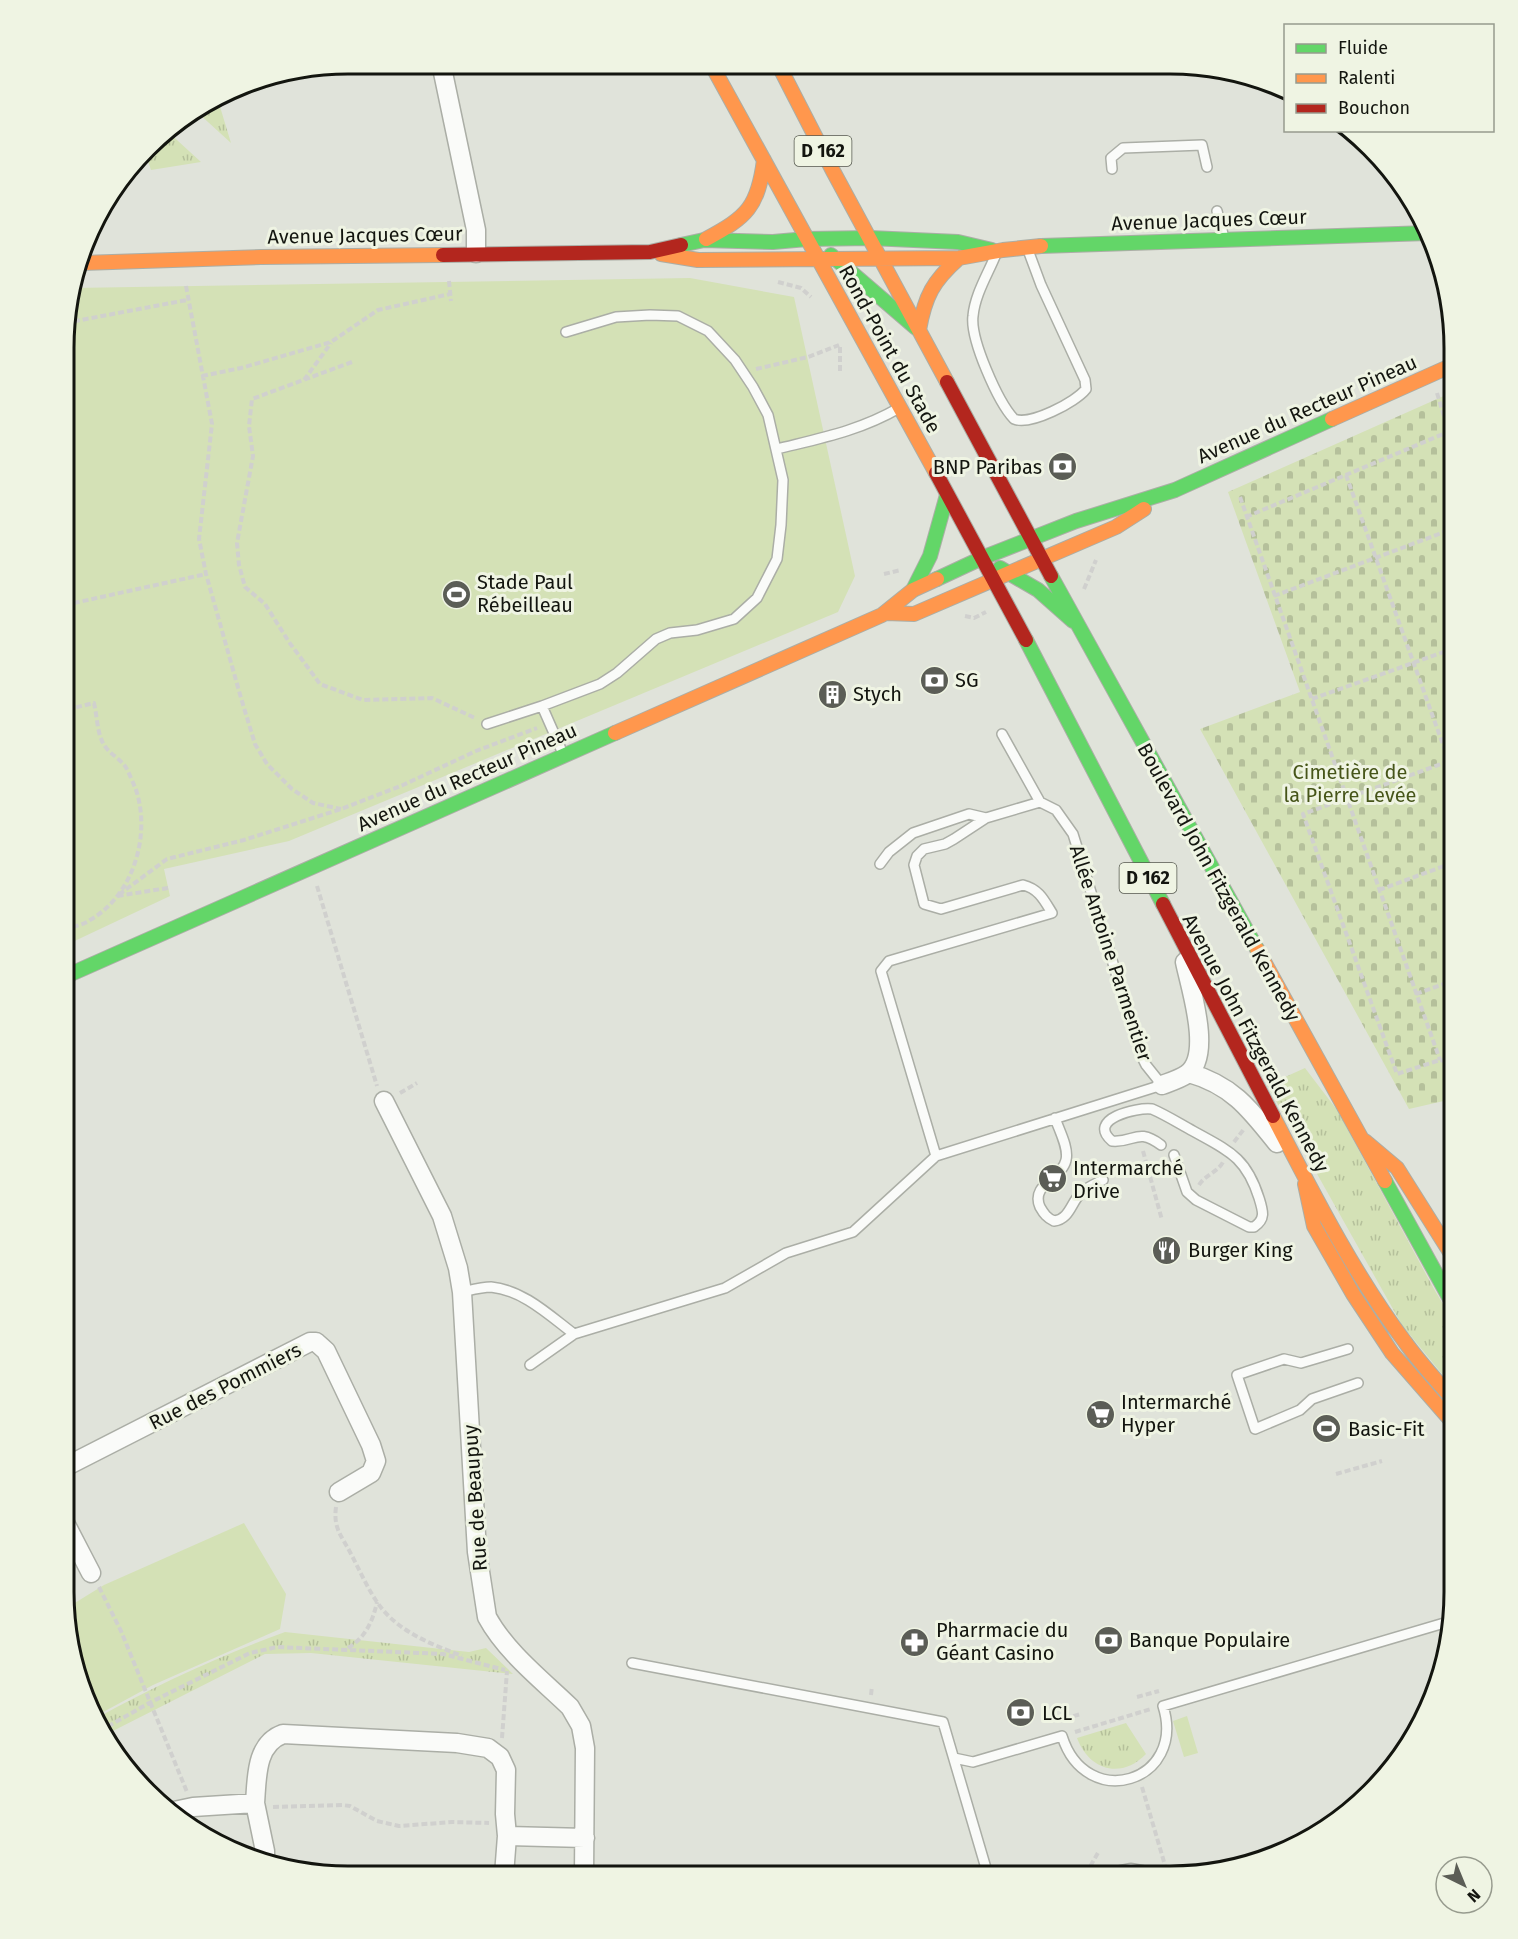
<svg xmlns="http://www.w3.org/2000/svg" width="1518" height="1939" font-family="'Fira Sans',sans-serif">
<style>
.grass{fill:url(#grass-tufts)}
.cemetery{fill:url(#cemetery-stones)}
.garden{fill:#d4e1b6}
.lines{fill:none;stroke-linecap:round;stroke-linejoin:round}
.lane-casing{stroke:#abaea6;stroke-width:12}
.street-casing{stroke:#abaea6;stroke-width:21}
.fast-casing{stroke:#abaea6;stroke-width:16}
.slow-casing{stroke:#abaea6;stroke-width:16}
.jam-casing{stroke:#abaea6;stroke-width:16}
.path{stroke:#d0d0ce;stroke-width:4;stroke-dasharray:6 3;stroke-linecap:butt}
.lane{stroke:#fafbf9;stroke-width:9}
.street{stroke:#fafbf9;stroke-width:18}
.fast{stroke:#63d668;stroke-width:14}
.slow{stroke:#ff974d;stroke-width:14}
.jam{stroke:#b3261e;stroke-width:14}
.labels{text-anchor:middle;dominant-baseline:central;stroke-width:6;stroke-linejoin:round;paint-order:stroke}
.shield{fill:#eff4e3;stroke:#55584f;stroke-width:1.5}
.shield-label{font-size:18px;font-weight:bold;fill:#13150f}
.street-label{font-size:20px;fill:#13150f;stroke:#eff4e3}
.poi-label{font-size:20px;fill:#13150f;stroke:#eff4e3;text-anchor:start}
.park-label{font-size:20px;fill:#465519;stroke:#eff4e3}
.rim{fill:none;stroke:#13150f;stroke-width:3}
</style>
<defs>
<pattern id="grass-tufts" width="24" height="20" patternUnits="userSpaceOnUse" patternTransform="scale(1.5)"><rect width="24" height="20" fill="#d4e1b6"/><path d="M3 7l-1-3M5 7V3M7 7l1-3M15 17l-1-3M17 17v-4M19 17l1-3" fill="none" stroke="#b5c09b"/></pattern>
<pattern id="cemetery-stones" width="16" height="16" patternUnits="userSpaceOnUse" patternTransform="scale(1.5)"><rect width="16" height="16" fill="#d4e1b6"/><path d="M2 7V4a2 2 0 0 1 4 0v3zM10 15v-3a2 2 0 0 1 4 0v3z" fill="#b5c09b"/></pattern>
</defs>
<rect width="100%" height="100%" fill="#e0e3da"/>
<!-- grass -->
<path class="grass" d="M218 100 231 143 197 112Z
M166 130 201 162 151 170 145 152 160 133Z
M1305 1068 1337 1110 1434 1289 1455 1324V1390L1402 1325 1267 1085Z
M285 1632 469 1652 486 1648 513 1674 311 1653 265 1654 103 1736 95 1719C156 1685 220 1656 285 1632Z
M1126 1723 1146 1754C1121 1780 1089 1770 1077 1738Z"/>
<!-- cemetery -->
<path class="cemetery" d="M1455 391V1118L1448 1100 1409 1109 1200 729 1300 692 1228 492Z"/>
<!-- garden -->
<path class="garden" d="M690 278 794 297 855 576 838 612 289 841 164 869 170 896 64 946 65 310 73 288Z
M244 1523 286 1594 280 1629 153 1685 94 1717 73 1665 65 1609 104 1585Z
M1187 1716 1198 1753 1184 1757 1173 1721Z"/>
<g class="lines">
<defs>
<path id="lane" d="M1112 169 1111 158 1123 148 1202 145 1207 167
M1217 211 1224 238
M996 254C988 274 975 294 973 316 970 339 998 402 1014 419 1030 426 1076 402 1086 389L1085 380 1041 285 1028 250
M777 449C821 438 859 431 899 408
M487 724 542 706
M564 756 542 706 600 684 617 673 656 639 670 633 697 630 734 619 757 598 777 559 781 525 783 480 768 415 753 387 735 360 708 331 678 316 650 315 616 317 566 332
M880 864 889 852 913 833 969 814 986 818
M1055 1118C1059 1130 1069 1148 1066 1160 1062 1179 1030 1184 1040 1207 1044 1214 1047 1218 1054 1221 1070 1219 1071 1202 1081 1193 1087 1187 1095 1184 1103 1180
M1161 1145C1137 1127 1135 1143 1112 1141 1086 1119 1137 1107 1152 1109 1166 1115 1180 1124 1193 1131 1229 1151 1246 1157 1259 1198 1263 1211 1266 1219 1254 1227H1249L1196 1200 1187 1192 1174 1155
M936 1156 881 971 889 961 1052 913C1044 900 1039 889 1023 885L941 909 924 904 914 865 917 856 924 849 945 844 954 839 986 818 1040 802
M462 1292C471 1290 482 1287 491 1287 523 1290 549 1315 574 1334
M1348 1349 1301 1363 1284 1359 1237 1375 1255 1429 1300 1410 1312 1399 1358 1383
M530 1365 574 1334 725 1288 786 1253 853 1232 936 1156 1162 1085 1146 1065 1142 1057 1073 834 1056 810 1040 802 1002 734
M632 1663 943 1722 988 1875
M954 1758 973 1762 1062 1736C1086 1813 1187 1782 1163 1706L1451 1621"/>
<path id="street" d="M441 63 476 230V253
M1189 1073C1232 1085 1250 1109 1277 1143
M1162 1085C1170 1082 1180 1079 1187 1074 1213 1056 1190 987 1185 962
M384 1101 442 1216 458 1268 462 1292 477 1552 487 1617C506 1652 542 1680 570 1707L581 1726 585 1748 584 1875
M63 1468 310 1342H316L326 1351 371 1445 376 1461 371 1473 339 1492
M63 1519 91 1573
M255 1803 265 1851V1863
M174 1811 193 1807 255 1803C257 1779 255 1744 283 1734L457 1743 488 1748 500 1757 506 1770 505 1814 507 1836 585 1838
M504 1875 507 1836
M1121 1875 1131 1873 1142 1875"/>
<path id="fast" d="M681 245 704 240 773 242 807 239 870 238 958 242 992 250
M1041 246 1428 233
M831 255 916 328
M1000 568 1038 590 1073 621
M1051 576 1257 949
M937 579 982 558 1076 521 1175 490 1332 419
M913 590 930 556 947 495
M1026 640 1163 904
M64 977 615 733
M1385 1181 1455 1308"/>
<path id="slow" d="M711 64 936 473
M778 64 833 171 947 382
M706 239C747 217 758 207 764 160
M661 254 698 260 959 258 1003 250 1041 246
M82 263 261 257 443 255
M919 330C925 296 933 281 959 258
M1332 419 1455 364
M886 613 914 614 1116 527 1144 509
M615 733 882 615 913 590 937 579
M1257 949 1385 1181
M1273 1116C1313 1193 1353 1273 1405 1342 1420 1363 1438 1382 1455 1402
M1365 1141 1397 1168 1455 1260
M1305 1184 1314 1226 1353 1294 1392 1353 1454 1424"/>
<path id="jam" d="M443 255 650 252 681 245
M947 382 1051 576
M936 473 1026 640
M1163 904 1273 1116"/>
</defs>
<!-- lane casing -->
<use href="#lane" class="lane-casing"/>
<!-- street casing -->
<use href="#street" class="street-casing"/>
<!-- fast casing -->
<use href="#fast" class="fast-casing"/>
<!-- slow casing -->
<use href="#slow" class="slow-casing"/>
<!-- jam casing -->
<use href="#jam" class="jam-casing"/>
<!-- path -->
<path class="path" d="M449 281 451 301
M778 282 801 288 811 297
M186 286 212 424 199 539 206 574 241 698 255 744 267 764 292 789 313 803 341 809
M65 323 187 300
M840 347V374
M352 362 252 399 249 426 253 456 237 543 239 565 245 587 265 604 289 642 320 684 363 700 432 698 475 718
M756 369 808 357 839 345
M202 376 241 368 331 342 378 310 450 294
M304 380 331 343
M1437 393 1455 453
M1346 475 1455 778
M1240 497 1440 1060
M1246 517 1455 429
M884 574 901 570
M1084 589 1096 560
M1274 596 1455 528
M65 605 206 574
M965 616 974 618 986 612
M1312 699 1455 648
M317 886 377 1086
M168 888 117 896 167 859 244 840 341 809 403 785 476 751 537 728
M1379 890 1455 862
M64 929C73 927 83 925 90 920 134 895 152 833 135 787 132 781 129 772 125 766 119 758 107 752 103 743 97 732 97 715 94 703L65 710
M1416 994 1455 980
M1455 1064 1440 1060 1397 1074 1303 814 1455 759
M400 1093 417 1083
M1234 1142 1244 1129
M1143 1151 1162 1220
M1199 1185C1205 1175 1218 1172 1223 1162
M1336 1474 1382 1461
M336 1507C333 1529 342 1536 351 1554 359 1569 366 1585 375 1599 395 1631 429 1643 462 1656
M99 1587 121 1631 187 1792
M348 1648C365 1638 373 1621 377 1602
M871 1695 872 1686
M1137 1697 1159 1691
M1056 1721 1081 1714
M100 1731 149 1703 250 1653 277 1647 443 1654 505 1670
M1075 1732 1151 1709
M502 1738 507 1671
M1142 1787 1167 1872 1178 1870 1179 1875
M273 1807 342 1805 350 1806 377 1821 399 1826 452 1822 489 1823
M1089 1875 1091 1865 1099 1851"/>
<!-- lane -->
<use href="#lane" class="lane"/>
<!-- street -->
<use href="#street" class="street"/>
<!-- fast -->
<use href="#fast" class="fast"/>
<!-- slow -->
<use href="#slow" class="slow"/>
<!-- jam -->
<use href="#jam" class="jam"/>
</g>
<!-- icons -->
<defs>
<symbol id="bank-disc" viewBox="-11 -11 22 22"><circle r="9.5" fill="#5b5d56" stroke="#eff4e3"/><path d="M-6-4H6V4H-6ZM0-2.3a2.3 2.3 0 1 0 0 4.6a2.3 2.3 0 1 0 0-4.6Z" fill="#fff"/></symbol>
<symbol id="stadium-disc" viewBox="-11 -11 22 22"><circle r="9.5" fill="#5b5d56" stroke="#eff4e3"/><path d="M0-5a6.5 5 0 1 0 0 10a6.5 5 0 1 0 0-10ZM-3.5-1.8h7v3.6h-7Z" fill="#fff"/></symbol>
<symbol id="building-disc" viewBox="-11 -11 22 22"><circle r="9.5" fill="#5b5d56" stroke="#eff4e3"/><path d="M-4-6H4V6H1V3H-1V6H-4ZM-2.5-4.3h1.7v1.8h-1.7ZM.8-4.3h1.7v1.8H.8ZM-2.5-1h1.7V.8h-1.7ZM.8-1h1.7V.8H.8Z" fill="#fff"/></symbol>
<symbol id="supermarket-disc" viewBox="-11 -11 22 22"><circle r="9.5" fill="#5b5d56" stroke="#eff4e3"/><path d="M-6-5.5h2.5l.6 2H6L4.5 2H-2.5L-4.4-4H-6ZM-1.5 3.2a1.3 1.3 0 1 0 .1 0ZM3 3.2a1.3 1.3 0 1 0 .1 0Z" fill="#fff"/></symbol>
<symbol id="restaurant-disc" viewBox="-11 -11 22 22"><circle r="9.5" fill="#5b5d56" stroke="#eff4e3"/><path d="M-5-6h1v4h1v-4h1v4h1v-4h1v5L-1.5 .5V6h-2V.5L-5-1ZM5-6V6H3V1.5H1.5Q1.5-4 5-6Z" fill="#fff"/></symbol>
<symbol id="pharmacy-disc" viewBox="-11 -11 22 22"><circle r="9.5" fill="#5b5d56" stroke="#eff4e3"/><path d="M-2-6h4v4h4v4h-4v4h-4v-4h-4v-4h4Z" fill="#fff"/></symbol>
</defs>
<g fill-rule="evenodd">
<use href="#bank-disc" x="1046" y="450" width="33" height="33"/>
<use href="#stadium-disc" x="440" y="578" width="33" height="33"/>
<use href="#bank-disc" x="918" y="664" width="33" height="33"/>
<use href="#building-disc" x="816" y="678" width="33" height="33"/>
<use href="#supermarket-disc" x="1036" y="1162" width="33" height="33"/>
<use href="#restaurant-disc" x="1150" y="1234" width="33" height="33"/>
<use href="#supermarket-disc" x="1084" y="1398" width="33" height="33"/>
<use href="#stadium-disc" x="1310" y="1412" width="33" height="33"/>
<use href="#bank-disc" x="1092" y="1624" width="33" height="33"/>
<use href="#pharmacy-disc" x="898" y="1626" width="33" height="33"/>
<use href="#bank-disc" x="1004" y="1696" width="33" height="33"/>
</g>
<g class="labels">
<!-- shield labels -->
<g class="shield">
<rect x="794.5" y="136" width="57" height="30" rx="4.5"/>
<rect x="1119.5" y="863" width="57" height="30" rx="4.5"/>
</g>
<g class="shield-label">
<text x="823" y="151">D 162</text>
<text x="1148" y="878">D 162</text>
</g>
<!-- street labels -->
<g class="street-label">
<text transform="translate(1209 220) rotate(-2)">Avenue Jacques Cœur</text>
<text transform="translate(365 235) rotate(-1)">Avenue Jacques Cœur</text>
<text transform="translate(890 349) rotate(61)">Rond-Point du Stade</text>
<text transform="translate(1307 409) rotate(-24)">Avenue du Recteur Pineau</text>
<text transform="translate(467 777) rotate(-24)">Avenue du Recteur Pineau</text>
<text transform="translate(1219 882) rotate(61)">Boulevard John Fitzgerald Kennedy</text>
<text transform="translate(1111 953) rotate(72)">Allée Antoine Parmentier</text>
<text transform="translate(1256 1043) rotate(62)">Avenue John Fitzgerald Kennedy</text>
<text transform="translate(225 1386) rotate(-27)">Rue des Pommiers</text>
<text transform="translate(475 1498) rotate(-94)">Rue de Beaupuy</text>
</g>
<!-- poi labels -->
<g class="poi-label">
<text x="1042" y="467" text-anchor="end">BNP Paribas</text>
<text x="477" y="582">Stade Paul<tspan x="477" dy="23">Rébeilleau</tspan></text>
<text x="955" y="680">SG</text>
<text x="853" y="694">Stych</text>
<text x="1073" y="1168">Intermarché<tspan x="1073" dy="23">Drive</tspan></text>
<text x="1188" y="1250">Burger King</text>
<text x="1121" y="1402">Intermarché<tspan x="1121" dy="23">Hyper</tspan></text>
<text x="1348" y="1429">Basic-Fit</text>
<text x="936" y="1630">Pharrmacie du<tspan x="936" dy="23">Géant Casino</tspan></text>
<text x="1129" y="1640">Banque Populaire</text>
<text x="1042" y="1713">LCL</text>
</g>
<!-- park labels -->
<g class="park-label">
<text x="1350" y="772">Cimetière de<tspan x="1350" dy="23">la Pierre Levée</tspan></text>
</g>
</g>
<!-- crop -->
<path d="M0 0H1518V1939H0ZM348 74H1170A274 274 0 0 1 1444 348V1592A274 274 0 0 1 1170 1866H348A274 274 0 0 1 74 1592V348A274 274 0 0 1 348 74Z" fill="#eff4e3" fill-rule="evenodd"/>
<path class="rim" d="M348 74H1170A274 274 0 0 1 1444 348V1592A274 274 0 0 1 1170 1866H348A274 274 0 0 1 74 1592V348A274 274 0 0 1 348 74Z"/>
<!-- legend -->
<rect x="1284" y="24" width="210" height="108" fill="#eff4e3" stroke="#979b8e" stroke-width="1.5"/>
<rect x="1296" y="44" width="30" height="9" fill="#63d668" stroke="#979b8e" stroke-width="1.5"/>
<text x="1338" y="54" font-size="18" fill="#13150f">Fluide</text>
<rect x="1296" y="74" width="30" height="9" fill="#ff974d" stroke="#979b8e" stroke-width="1.5"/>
<text x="1338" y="84" font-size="18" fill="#13150f">Ralenti</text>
<rect x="1296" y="104" width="30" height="9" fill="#b3261e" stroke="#979b8e" stroke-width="1.5"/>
<text x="1338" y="114" font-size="18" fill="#13150f">Bouchon</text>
<!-- north arrow -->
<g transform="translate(1464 1885) rotate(137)"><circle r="28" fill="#eff4e3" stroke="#979b8e" stroke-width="1.5"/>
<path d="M0-4.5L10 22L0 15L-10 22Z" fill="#5b5d56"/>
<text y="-9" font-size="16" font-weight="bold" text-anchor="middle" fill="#13150f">N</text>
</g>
</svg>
